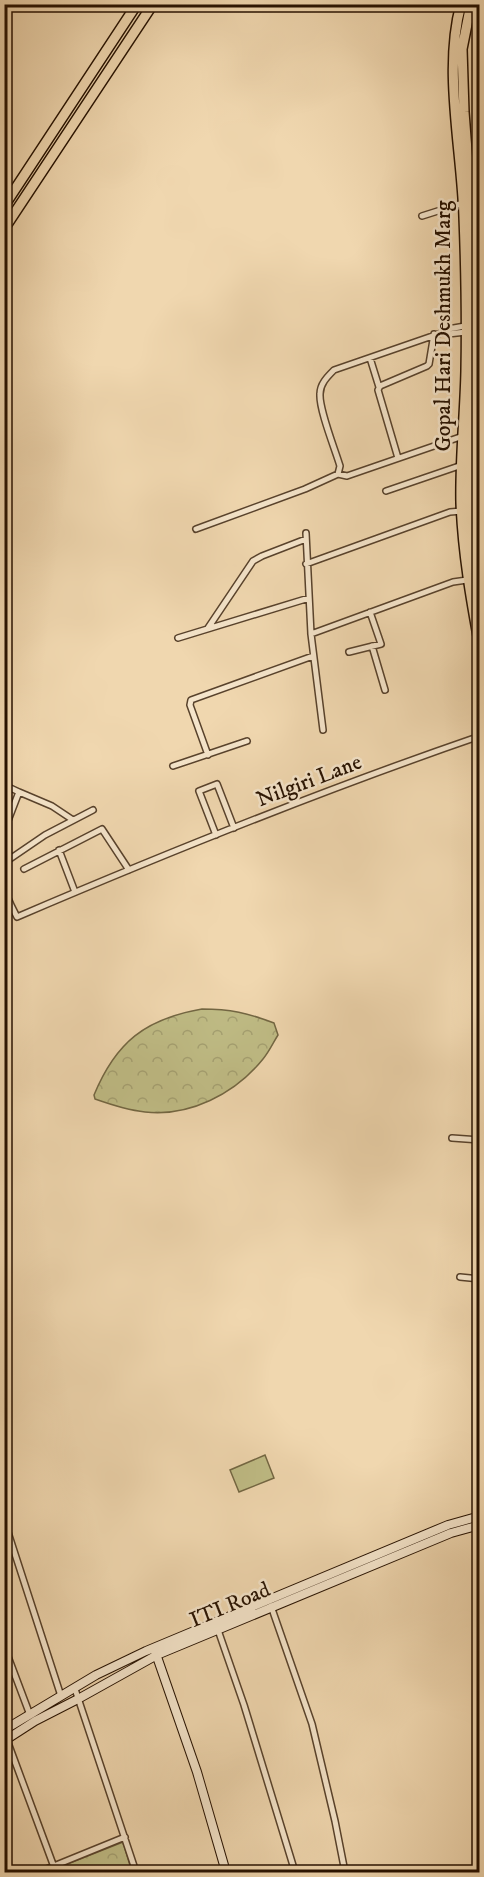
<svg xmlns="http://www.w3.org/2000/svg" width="484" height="1877" font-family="'IM FELL DW Pica',serif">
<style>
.park{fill:url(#park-crowns);stroke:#736743;stroke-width:1.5}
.pitch{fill:#c0bd86;stroke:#736743;stroke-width:1.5}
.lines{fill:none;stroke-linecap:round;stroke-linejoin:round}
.street-casing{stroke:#58422c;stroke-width:8}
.secondary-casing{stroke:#261100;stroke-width:10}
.primary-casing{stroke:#261100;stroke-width:12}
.street{stroke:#f5e5cb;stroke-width:5}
.secondary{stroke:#f5e5cb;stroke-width:8}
.primary{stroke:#f0d7af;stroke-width:9}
.labels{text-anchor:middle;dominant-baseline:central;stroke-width:5;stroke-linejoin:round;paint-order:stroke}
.street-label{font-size:22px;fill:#261100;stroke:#f5e5cb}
</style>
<defs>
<pattern id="park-crowns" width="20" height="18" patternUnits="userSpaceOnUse" patternTransform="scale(1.5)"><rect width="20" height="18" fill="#c0bd86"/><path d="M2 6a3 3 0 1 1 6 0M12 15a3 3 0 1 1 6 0" fill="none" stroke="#a5a172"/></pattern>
</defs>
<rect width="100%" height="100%" fill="#f0d7af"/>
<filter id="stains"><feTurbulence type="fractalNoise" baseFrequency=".00333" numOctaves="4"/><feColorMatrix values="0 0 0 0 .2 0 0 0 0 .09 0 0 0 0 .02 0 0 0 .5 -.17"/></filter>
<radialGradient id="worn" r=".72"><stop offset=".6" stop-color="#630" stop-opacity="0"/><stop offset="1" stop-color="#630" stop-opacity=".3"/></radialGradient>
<!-- park -->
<path class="park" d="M202 1009C230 1009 248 1013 274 1023L278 1035C273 1043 269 1052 263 1059 235 1094 189 1117 145 1112 127 1110 112 1105 95 1099L94 1095C116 1042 145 1019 202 1009Z
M123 1842 132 1872H47Z"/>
<!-- pitch -->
<path class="pitch" d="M265 1455 274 1478 239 1492 230 1470Z"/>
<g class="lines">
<defs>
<path id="street" d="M422 216 463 203
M444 332 448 334 466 332
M370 358 379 387
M398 458 378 390 380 386 427 366 429 364 434 334
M338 474 347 476 463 436
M386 491 462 465
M196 529 305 489 338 474 340 466C335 449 319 410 320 394 320 384 327 377 334 370L444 332 448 329 465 326
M306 533 311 634 323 730
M306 564 450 512 462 511
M208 628 253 561 262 556 306 539
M311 634 453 582 467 580
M178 638 309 598
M372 646 385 690
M349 652 381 644 370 612
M208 755 190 705 191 700 313 656
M173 766 247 741
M4 785 19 792 4 831
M19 792 52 806 73 820
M216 835 199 791 217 784 234 828
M59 850 75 892
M4 863 45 835 93 810
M24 869 102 829 129 870
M4 889 11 905 4 907
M11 905 17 917C169 852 323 790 480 736
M452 1138 480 1140
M460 1277 480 1279
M4 1520 61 1696
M271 1606 312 1724 335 1821 345 1872
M218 1630 244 1705 295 1872
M4 1646 30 1715
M75 1689 136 1872
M7 1740 54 1867
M39 1872 125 1837"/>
<path id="secondary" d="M155 1651 197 1772 226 1872
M4 1730 96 1675 146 1651 448 1525 480 1516
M4 1741 35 1721 78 1699 157 1655 451 1533 480 1525"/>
<path id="primary" d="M461 4C443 70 462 149 464 217 466 268 467 320 466 371 465 415 460 459 461 503 463 552 471 599 480 647
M471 4 462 49 464 112 472 215 473 390 469 502 473 572 480 606
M4 206 137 4
M4 229 153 4
M480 1314 478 1367 480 1415"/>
</defs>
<!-- street casing -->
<use href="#street" class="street-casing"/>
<!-- secondary casing -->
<use href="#secondary" class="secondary-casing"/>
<!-- primary casing -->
<use href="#primary" class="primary-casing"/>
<!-- street -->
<use href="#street" class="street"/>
<!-- secondary -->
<use href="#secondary" class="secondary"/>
<!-- primary -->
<use href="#primary" class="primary"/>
</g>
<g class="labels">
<!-- street labels -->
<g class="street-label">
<text transform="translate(443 326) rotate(-90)">Gopal Hari Deshmukh Marg</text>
<text transform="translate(309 781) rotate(-21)">Nilgiri Lane</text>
<text transform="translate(230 1605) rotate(-23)">ITI Road</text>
</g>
</g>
<!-- margin -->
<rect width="484" height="1877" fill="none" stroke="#f0d7af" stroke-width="24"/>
<rect x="6" y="6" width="472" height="1865" fill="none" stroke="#261100" stroke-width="3"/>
<rect x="12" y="12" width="460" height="1853" fill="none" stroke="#261100" stroke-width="1.5"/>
<rect width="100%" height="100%" filter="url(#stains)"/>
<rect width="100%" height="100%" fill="url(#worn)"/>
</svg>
